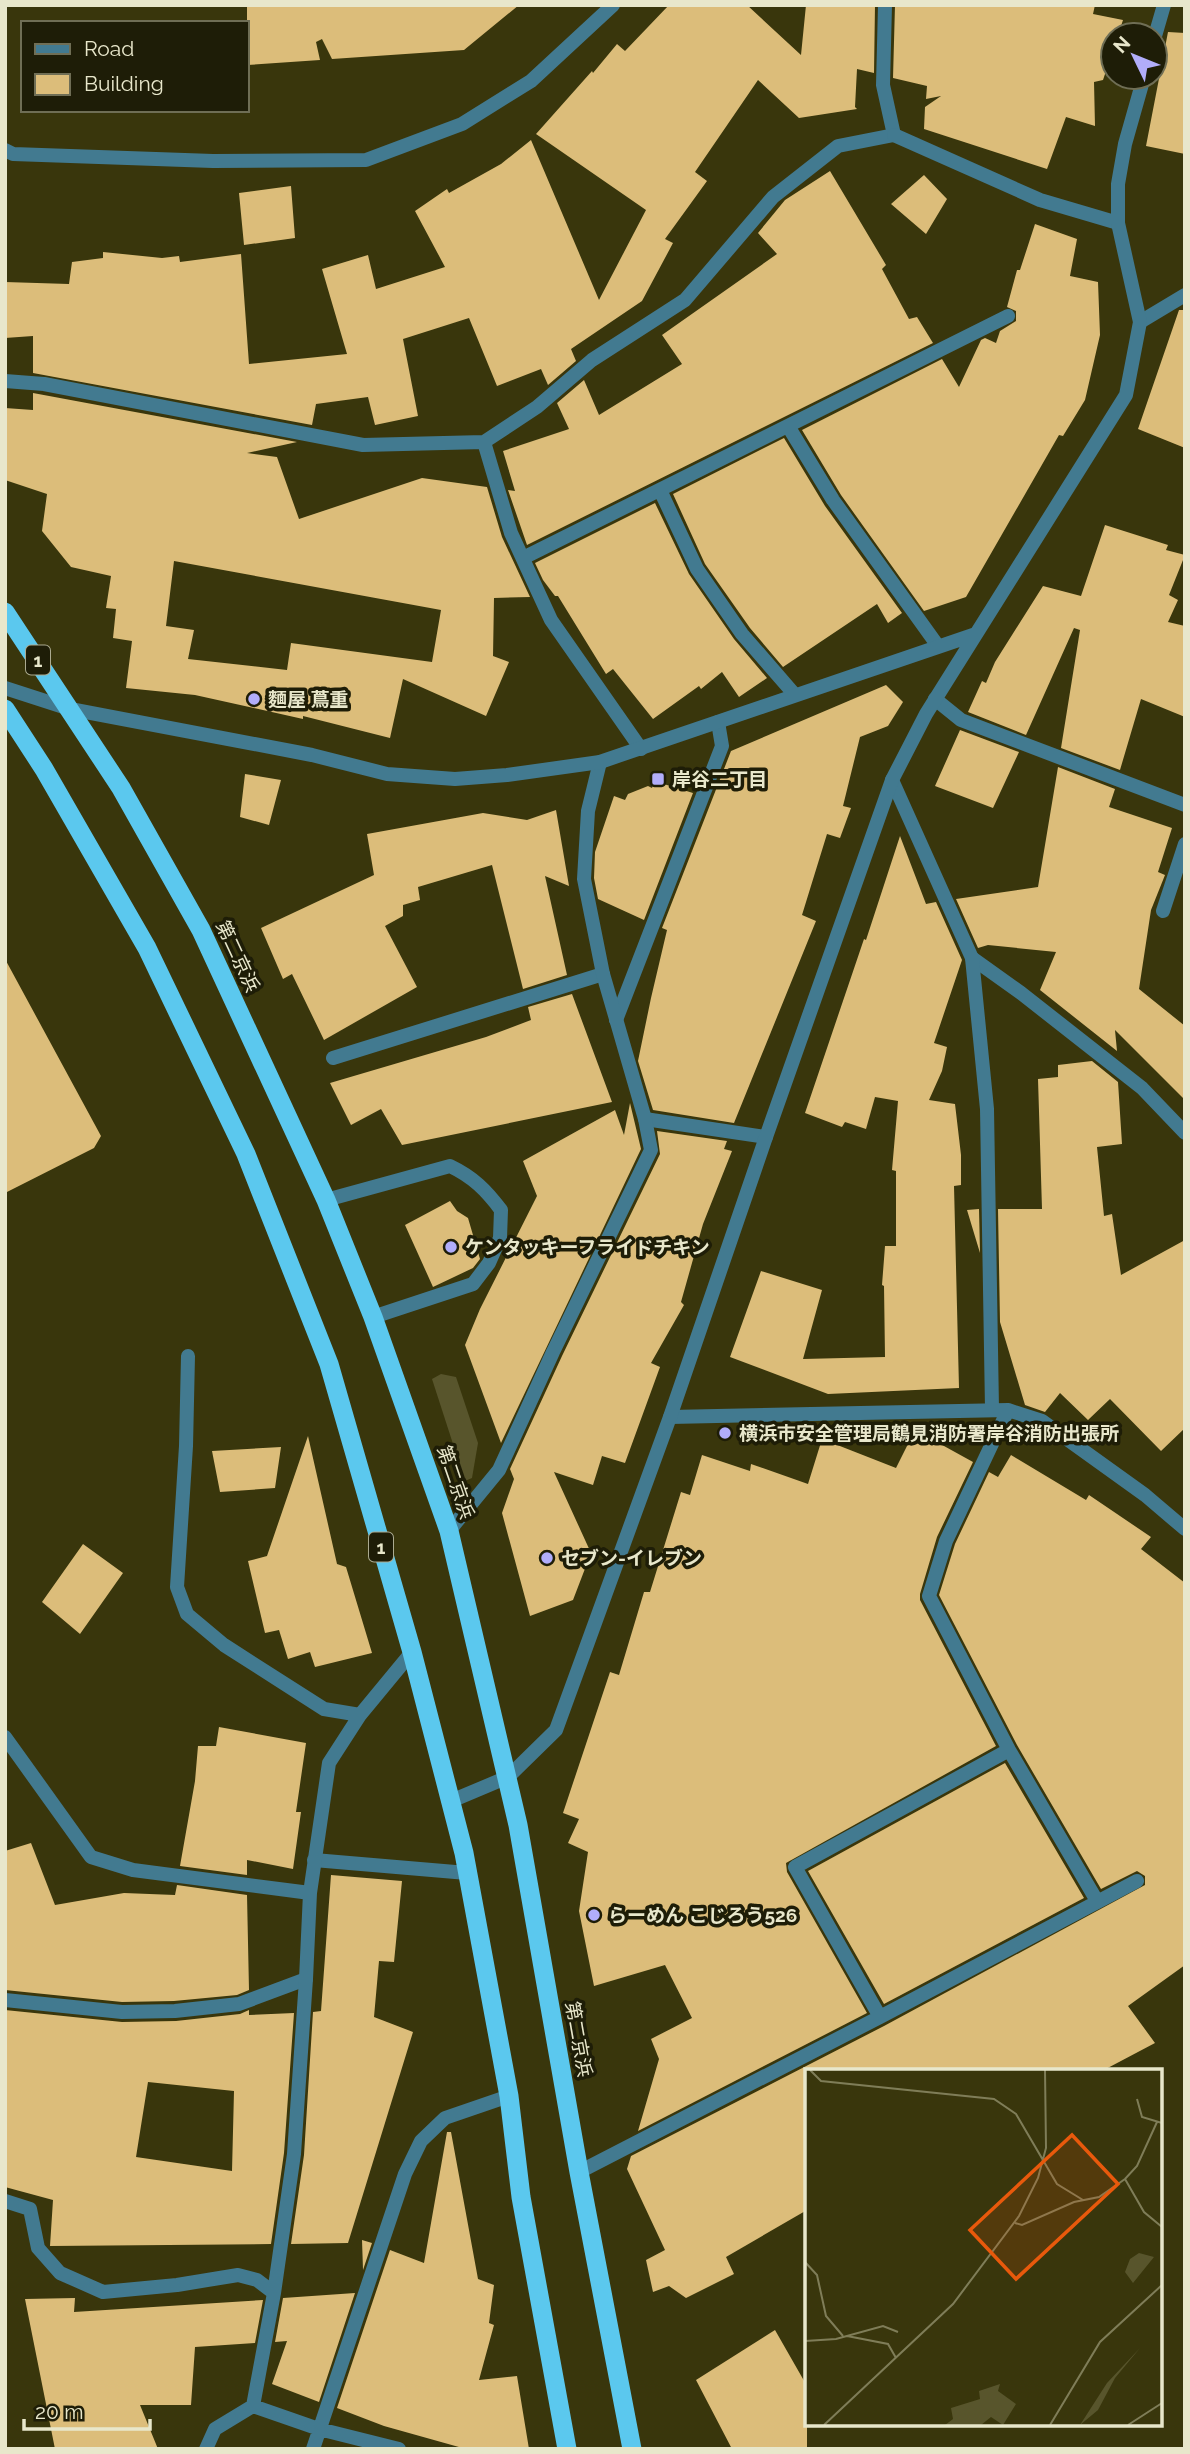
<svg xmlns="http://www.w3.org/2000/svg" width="1190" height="2454" font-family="Raleway,'Noto Sans JP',sans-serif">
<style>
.green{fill:#58552c}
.building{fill:#dcbd7a;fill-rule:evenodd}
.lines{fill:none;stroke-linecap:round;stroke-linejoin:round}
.service{stroke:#427a90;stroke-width:14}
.minor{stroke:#427a90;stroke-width:14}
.tertiary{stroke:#427a90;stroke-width:14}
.trunk{stroke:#5bc8ee;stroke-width:19}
.poi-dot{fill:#b1adfa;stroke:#1e1d07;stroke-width:2.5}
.labels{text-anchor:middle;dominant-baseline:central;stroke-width:7;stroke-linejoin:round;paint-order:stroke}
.shield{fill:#1e1d07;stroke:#abaa90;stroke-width:2}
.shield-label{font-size:18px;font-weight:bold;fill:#e8e7cb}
.poi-label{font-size:19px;font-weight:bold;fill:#e8e7cb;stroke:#1e1d07;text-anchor:start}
.street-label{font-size:19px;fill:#e8e7cb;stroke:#1e1d07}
.inset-road{fill:none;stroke:#7f7d58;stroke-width:2}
.view{fill:#e8590c;fill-opacity:0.15;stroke:#e8590c;stroke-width:3.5}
.inset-edge{fill:none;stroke:#e8e7cb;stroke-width:3.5}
</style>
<rect width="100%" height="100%" fill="#39360c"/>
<!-- green -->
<path class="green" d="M441 1374 456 1377 478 1443 472 1478 465 1481 432 1379Z"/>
<!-- building -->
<path class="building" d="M247 5H519L464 50 332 59 322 39 316 42 320 60 247 65Z
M669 5H747L801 55 806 5H875L874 73 857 69 855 107 857 109 799 118 758 80 695 172 707 181 665 239 673 243 642 301 571 349 576 361 548 385 541 369 497 386 469 318 403 339 418 416 375 425 368 397 316 404 312 425 33 373V336L5 338V282L69 284 72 262 103 258V252L162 258 179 256 180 262 241 254 249 364 347 354 322 269 368 255 376 289 445 267 415 211 447 189 449 193 501 164 531 140 599 300 646 210 536 134 592 71 593 73 617 44 625 51Z
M895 5H1095L1093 14 1123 20 1118 35H1113V50L1103 80 1094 82 1095 126 1066 117 1047 169 924 129 925 107 941 96 926 99 927 86 893 78Z
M1168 32 1185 33V154L1146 146Z
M830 171 886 265 882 269 909 319 917 317 933 343 527 545 508 490 515 491 503 451 569 429 557 403 584 380 599 415 682 364 662 335 777 254 758 233 785 200Z
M924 175 947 199 926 234 891 204Z
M291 186 295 238 244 245 239 193Z
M1035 224 1077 239 1070 276 1098 282 1100 335 1085 400 1063 436 1059 435 966 597 924 611 841 495 802 430 942 359 959 387 981 340 985 338 996 343 1000 331 1016 321V311L1007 307 1017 270H1020Z
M1179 310H1185V448L1138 429Z
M33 393 297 442 247 453 277 457 299 519 422 478 487 487 502 537 530 597 494 598 493 656 509 662 486 716 403 679 390 738 303 716V719L195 695 126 688 132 641 113 638 116 609 106 608 111 576 71 567 42 531 47 494 5 480V408L33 410ZM174 561 441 610 432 662 291 643 287 670 188 659 194 630 166 626Z
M784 438 825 506 902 613 888 623 877 604 783 667 750 628 705 564 673 494Z
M655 503 689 574 734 639 767 678 739 697 722 672 701 689 699 686 653 719 613 669 606 674 558 596H555L543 580 535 563Z
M1105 525 1168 545 1166 550 1185 555 1169 595 1178 600 1168 622 1185 626V717L1141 699 1120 770 1061 748 1080 630 1074 628 1026 735 968 712 982 681 986 683 995 662 1043 586 1081 596Z
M886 685 903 702 888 726 860 737 843 806 851 808 840 838 827 834 802 915 816 921 734 1123 653 1110 638 1061 651 998 667 930 662 928 731 751Z
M960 730 1019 752 993 808 935 786Z
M1058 767 1115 789 1109 807 1172 828 1158 872 1165 875 1151 910 1139 989 1185 1026V1100L1115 1030 1117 1051 1040 990 1056 952 988 945 978 948 956 899 1038 887Z
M245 774 281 780 269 825 240 817Z
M654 781 693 793 644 920 598 899 594 878 595 852 614 796 625 800 628 794 648 786 652 788Z
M556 810 569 886 545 876 567 975 523 989 492 865 418 887 420 900 403 905V916L385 926 417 987 324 1040 292 974 283 979 261 928 374 875 367 834 483 813 527 820Z
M900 836 926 904 936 902 962 960 934 1043 947 1047 942 1071 929 1100 955 1104 961 1155V1185L954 1186 959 1388 828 1394 730 1357 761 1271 822 1290 803 1359 885 1357 884 1286 882 1285 885 1246H896V1171L892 1170 898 1101 875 1097 866 1129 845 1122 842 1127 805 1113 864 939 866 940Z
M5 959 101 1136 94 1148 5 1193Z
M572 994 612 1102 402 1145 381 1109 351 1125 330 1083 486 1037 531 1020 528 1007Z
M1092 1061 1118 1082 1122 1144 1097 1147 1104 1216 1112 1214 1121 1275 1185 1240V1428L1161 1451 1110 1399 1088 1420 1060 1393 1045 1412 1025 1405 1000 1322 998 1209H1042L1038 1079 1058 1077V1065Z
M630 1103 641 1149 501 1443 465 1345 480 1309 537 1196 523 1161 615 1110 624 1135Z
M657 1131 727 1141 724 1149 732 1151 703 1224 681 1302 684 1305 651 1363 660 1367 625 1463 602 1456 593 1485 554 1472 591 1553 573 1600 530 1616 502 1513 514 1479 510 1469 562 1356 660 1154Z
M450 1201 457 1211 468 1218 480 1259 473 1268 433 1287 405 1225Z
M979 1209 980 1253 967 1210Z
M915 1430 973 1462 937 1537 920 1594V1600L996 1746 786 1863 787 1872 867 2013 638 2131 659 2059 651 2039 692 2018 665 1965 594 1986 579 1911 588 1852 568 1843 579 1819 563 1813 610 1672 619 1675 644 1592H650L681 1492 690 1495 702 1455 750 1471 751 1464 808 1484 822 1439 896 1468Z
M308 1436 337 1564 346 1567 372 1653 315 1667 310 1652 288 1659 279 1630 265 1633 248 1561 267 1556Z
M281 1447 275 1488 220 1492 212 1451Z
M1011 1455 1086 1500 1089 1495 1151 1537 1141 1549 1185 1583V1965L1128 2006 1155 2043 1102 2071H807V2210L726 2257 734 2274 686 2298 669 2286 653 2292 646 2260 665 2250 627 2169 631 2156 884 2026 1145 1885V1876L1137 1871 1101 1889 1017 1745 939 1595 955 1544 989 1472 998 1477Z
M83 1544 123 1573 80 1634 42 1602Z
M219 1727 306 1743 296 1812H301L293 1869 247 1860V1875L180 1866 195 1781 198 1746H216Z
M1005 1763 1084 1898 884 2004 808 1871Z
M31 1843 55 1905 124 1893 175 1895 177 1885 247 1895 249 1990 237 1995 174 2001 122 2002 5 1990V1851Z
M331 1875 402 1881 394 1962 379 1961 374 2017 413 2032 348 2243 291 2244 304 2155 313 2012 321 2011Z
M5 2010 122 2022 176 2021 240 2014 249 2010V2015L294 2013 284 2153 271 2244 50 2246 53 2200 5 2187ZM148 2082 234 2091 232 2171 136 2157Z
M447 2132H451L478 2279 494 2285 489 2323 494 2325 479 2380 517 2376 529 2449H466L384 2426 337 2408 390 2250 424 2263Z
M362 2240 372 2243 363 2270Z
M355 2293 319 2402 272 2384 287 2341 275 2342 283 2298Z
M75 2298 74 2312 263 2300 255 2343 195 2347 191 2405H140L158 2449H55L25 2299Z
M775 2330 807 2386V2449H732L696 2380Z"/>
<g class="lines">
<!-- service -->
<path class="service" d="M1140 322 1185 295
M5 381 44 384 363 445 484 442 537 407 592 360 685 300 773 197 838 146 894 135 883 85 885 5
M788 426 833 500 938 646
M484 442 511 533 551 620 641 749
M660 490 697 569 742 634 795 695
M523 558 1008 316
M935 699 961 720 1185 805
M1163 911 1185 844
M972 958 1021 993 1142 1088 1185 1133
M616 1020 722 746 718 722
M333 1058 603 974
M645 1119 766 1137
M326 1200 450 1166C473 1177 486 1190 501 1210L500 1238 489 1263 473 1284 373 1317
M314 1860 467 1873
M5 2000 122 2012 175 2011 239 2004 306 1979"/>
<!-- minor -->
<path class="minor" d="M894 135 1040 200 1118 223
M5 150 13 154 213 161 366 160 462 124 531 81 613 5
M892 780 972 958 987 1109 992 1409
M188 1356 186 1446 177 1587 187 1614 224 1645 324 1709 360 1715
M1008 1410 946 1541 929 1596 1009 1750 1097 1901
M670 1417 1008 1410 1042 1421 1145 1495 1185 1529
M449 1531 499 1470 553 1352 651 1150 645 1119 603 974 584 879 588 811 600 762
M5 1737 91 1857 133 1870 310 1893
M880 2017 795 1867 1009 1750
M579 2172 880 2017 1137 1881
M5 2201 30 2209 38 2248 60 2273 103 2292 177 2285 238 2275 257 2280 274 2293
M253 2406 274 2293 294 2154 306 1979 310 1893 329 1763 360 1715 412 1652
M206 2449 215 2429 253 2406 319 2429 399 2449
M313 2449 405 2174 421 2141 445 2118 509 2096"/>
<!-- tertiary -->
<path class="tertiary" d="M1155 36 1164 5
M5 688 70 709 312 755 387 774 455 779 507 775 600 762 976 634
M451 1801 508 1777 556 1730 670 1417 766 1137 892 780 926 714 1126 395 1140 322 1118 223V184L1125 144 1144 77"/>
<!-- trunk -->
<path class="trunk" d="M5 612 121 788 201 930 326 1200 373 1317 449 1531 518 1825 579 2172 632 2449
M5 709 44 769 147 948 246 1154 329 1364 412 1652 464 1853 509 2096 521 2197 567 2449"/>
</g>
<!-- markers -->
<g class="poi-dot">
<circle cx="254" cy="699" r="7"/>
<rect x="651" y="772" width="14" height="14" rx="3.5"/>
<circle cx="451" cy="1247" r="7"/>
<circle cx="725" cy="1433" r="7"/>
<circle cx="547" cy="1558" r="7"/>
<circle cx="594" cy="1915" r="7"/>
</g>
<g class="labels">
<!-- shield labels -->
<g class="shield">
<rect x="26" y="645.5" width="24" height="29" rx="5"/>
<rect x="369" y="1532.5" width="24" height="29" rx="5"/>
</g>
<g class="shield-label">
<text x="38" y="660">1</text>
<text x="381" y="1547">1</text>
</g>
<!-- poi labels -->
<g class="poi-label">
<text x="268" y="699">麵屋 蔦重</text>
<text x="672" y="779">岸谷二丁目</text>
<text x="465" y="1247">ケンタッキーフライドチキン</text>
<text x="739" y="1433">横浜市安全管理局鶴見消防署岸谷消防出張所</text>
<text x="561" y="1558">セブン-イレブン</text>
<text x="608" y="1915">らーめん こじろう526</text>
</g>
<!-- street labels -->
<g class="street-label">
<text transform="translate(238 956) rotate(65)">第二京浜</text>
<text transform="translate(456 1482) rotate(71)">第二京浜</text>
<text transform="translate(579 2039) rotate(80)">第二京浜</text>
</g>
</g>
<!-- overview -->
<g transform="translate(805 2069)">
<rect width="357" height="357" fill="#39360c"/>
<path d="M334 184 349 188 328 214 320 203 325 190ZM335 279 310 309 293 341 275 356 302 314ZM195 315 193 322 211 335 198 356 186 348 176 356H140L148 350 146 339 175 330 174 322Z" fill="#58552c"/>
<path class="inset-road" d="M5 1 16 12 189 30 211 45 252 115 278 131M332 30 337 48 357 54M320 110 339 143 357 158M210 154 217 156 269 133 294 128 320 110 332 97 352 53M0 193 12 206 21 247 38 267M42 267 83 275 91 289M0 272 31 270 78 257 93 263M19 356 148 235 214 147 233 109 241 79 240 1M245 356 295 273 357 216M323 356 357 334"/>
<path class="view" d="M267 66 313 115 211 210 165 161Z"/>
<rect width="357" height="357" class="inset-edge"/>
</g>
<!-- border -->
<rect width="1190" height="2454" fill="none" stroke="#e8e7cb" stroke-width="14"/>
<!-- legend -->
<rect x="21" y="21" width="228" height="91" fill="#1e1d07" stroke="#6f6e55" stroke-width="2"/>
<rect x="35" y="44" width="35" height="10" fill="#427a90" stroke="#6f6e55" stroke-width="2"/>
<text x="84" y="56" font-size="21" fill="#e8e7cb">Road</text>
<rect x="35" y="74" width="35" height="21" fill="#dcbd7a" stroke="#6f6e55" stroke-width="2"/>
<text x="84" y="91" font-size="21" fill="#e8e7cb">Building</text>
<!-- north arrow -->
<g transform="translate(1134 56) rotate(313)"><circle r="33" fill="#1e1d07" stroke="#6f6e55" stroke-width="2"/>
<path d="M0-5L12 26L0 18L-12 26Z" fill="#b1adfa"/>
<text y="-10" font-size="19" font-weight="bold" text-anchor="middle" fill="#e8e7cb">N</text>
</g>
<!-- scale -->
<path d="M24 2419v10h126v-10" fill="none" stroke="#e8e7cb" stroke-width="3.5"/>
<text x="35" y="2419" font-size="21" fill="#e8e7cb" stroke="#1e1d07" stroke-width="5" paint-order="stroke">20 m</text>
</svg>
